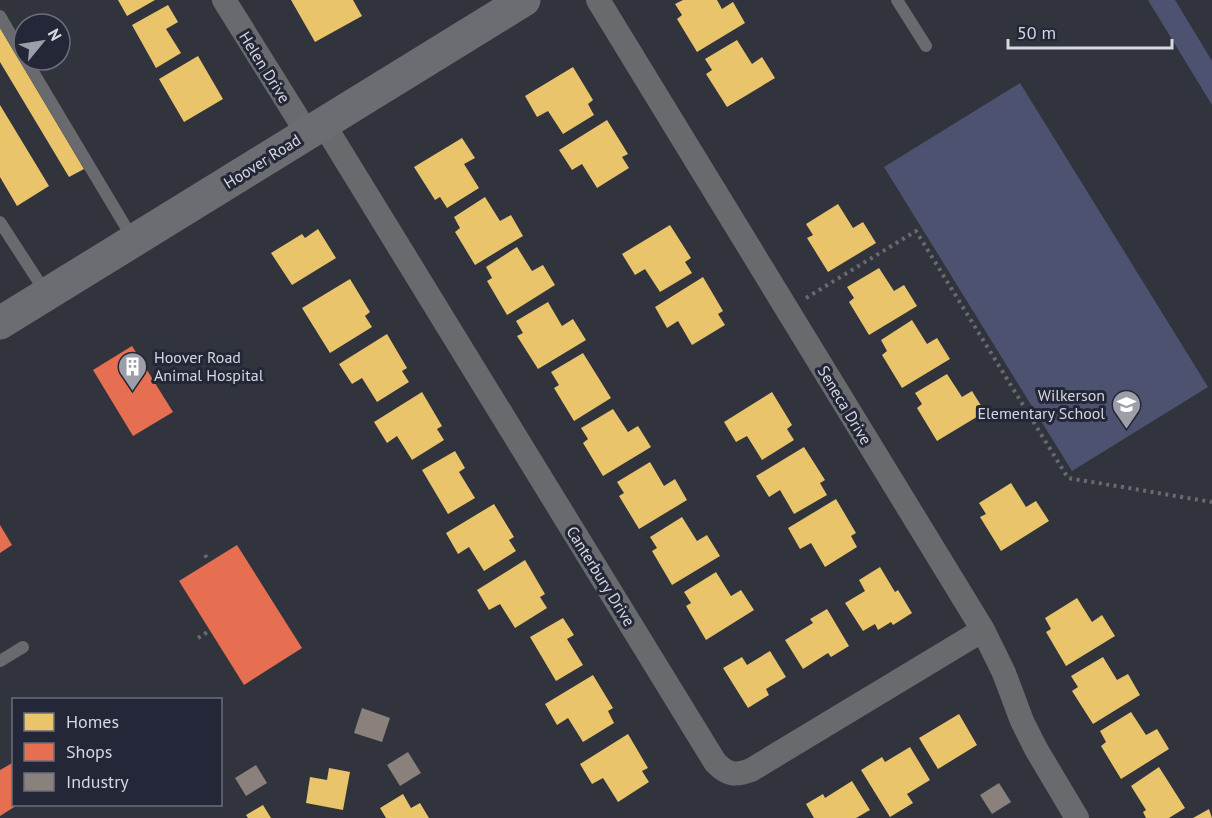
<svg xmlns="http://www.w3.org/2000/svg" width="1212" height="818" font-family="'PT Sans',sans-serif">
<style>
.pitch{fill:#4d5270}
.homes{fill:#e9c46a}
.shops{fill:#e76f51}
.industry{fill:#8a817c}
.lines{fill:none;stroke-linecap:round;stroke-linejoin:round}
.path{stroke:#696a6f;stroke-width:4;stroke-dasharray:3 4.5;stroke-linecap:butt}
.lane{stroke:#696a6e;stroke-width:12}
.street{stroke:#696a6e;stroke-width:24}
.secondary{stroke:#6c6d72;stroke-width:33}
.labels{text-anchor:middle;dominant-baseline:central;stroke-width:6;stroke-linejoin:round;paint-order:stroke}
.street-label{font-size:16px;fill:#d5d7e1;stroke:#242737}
.poi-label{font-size:16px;fill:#d5d7e1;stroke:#242737;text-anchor:start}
</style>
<rect width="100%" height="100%" fill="#32343d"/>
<!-- pitch -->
<path class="pitch" d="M1148 0H1175L1212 61V105Z
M1020 83 1208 387 1072 471 884 167Z"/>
<!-- homes -->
<path class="homes" d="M118 0H155L127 16Z
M291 0H353L362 16 315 42Z
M683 0H717L722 9 733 2 745 23 697 52 677 19 682 15 675 4Z
M168 5 178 22 166 29 181 53 156 68 132 25Z
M0 28 84 169 69 177 0 62Z
M737 40 752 64 762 57 775 78 727 107 706 74 712 70 705 59Z
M198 56 223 99 184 122 159 79Z
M573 67 593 100 588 104 594 115 563 134 548 111 537 117 525 96Z
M0 105 49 186 17 206 0 177Z
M607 120 628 154 622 157 629 168 597 188 582 164 572 170 559 150Z
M462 138 475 158 464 164 479 188 447 208 440 197 435 200 414 167Z
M485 197 500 221 511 215 523 236 475 265 455 232 460 228 454 217Z
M838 204 853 228 863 222 876 243 828 272 807 238 813 235 806 224Z
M670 225 691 258 685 262 692 273 660 292 645 269 635 275 622 254Z
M318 229 336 258 292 285 271 253 302 234 305 238Z
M517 247 532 271 543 265 555 285 507 315 487 281 492 278 486 267Z
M879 268 894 291 904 285 917 306 869 335 849 302 854 298 847 287Z
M703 277 723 311 718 314 725 325 692 345 678 321 667 328 655 307Z
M350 279 370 312 365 316 372 327 330 353 302 308Z
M548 302 562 326 573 319 586 340 538 369 517 336 523 333 516 321Z
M912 320 927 344 937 338 950 359 902 388 882 355 887 351 881 340Z
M387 334 407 368 402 371 409 382 377 402 362 378 352 384 339 364Z
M583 353 611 398 574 421 554 388 559 385 551 372Z
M947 374 962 397 972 391 985 412 937 441 917 408 922 404 915 393Z
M422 392 442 426 437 429 444 440 412 460 397 436 387 443 374 422Z
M772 392 792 425 787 429 794 440 762 460 747 436 736 442 724 422Z
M613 409 628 432 638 426 651 447 603 476 583 443 588 439 581 428Z
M804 447 825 480 820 483 827 495 794 514 780 490 769 497 756 476Z
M455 451 465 468 459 472 475 498 448 514 422 470Z
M650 462 664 486 675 479 687 500 639 529 619 496 624 493 617 482Z
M1011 483 1026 507 1036 501 1049 521 1001 551 980 517 986 514 979 503Z
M836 499 856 533 851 536 857 547 825 567 811 543 800 549 788 528Z
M494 504 514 537 509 540 516 551 484 571 469 547 458 554 446 533Z
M682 517 697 541 707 535 720 556 672 585 652 551 657 548 650 537Z
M525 560 545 594 540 597 547 608 515 628 500 604 489 610 477 590Z
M880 567 895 592 898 590 912 613 893 625 891 622 878 630 875 624 863 631 845 603 865 591 859 580Z
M716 572 731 596 741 590 754 610 706 640 686 606 691 603 684 592Z
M1077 598 1092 622 1102 615 1115 636 1066 666 1046 632 1051 629 1045 618Z
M827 609 849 646 831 657 828 653 803 669 785 640 813 623 810 619Z
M563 618 574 635 567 639 583 665 556 681 530 637Z
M770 651 786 677 766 689 769 695 748 708 723 668 742 657 747 665Z
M1103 657 1117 680 1128 674 1140 695 1093 724 1072 691 1078 687 1071 676Z
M593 675 613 708 608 711 614 723 583 742 568 718 557 725 545 704Z
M1131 712 1146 735 1157 729 1169 749 1121 779 1101 746 1106 742 1100 731Z
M959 714 977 745 938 769 919 738Z
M628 734 648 768 642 771 649 782 618 802 603 778 592 784 580 764Z
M910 747 930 780 907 794 913 803 890 817 861 770 882 757 885 762Z
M1159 767 1185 808 1169 818H1146L1143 812 1146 810 1131 786Z
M329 768 350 772 343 810 306 803 310 777 327 780Z
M852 781 870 810 856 818H814L806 804 823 794 825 798Z
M403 794 411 808 420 803 429 818H386L380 808Z
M263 805 271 818H248L246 815Z
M1209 809 1212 818H1193Z"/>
<!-- shops -->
<path class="shops" d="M132 346 173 412 133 436 93 370Z
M0 525 12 545 0 553Z
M237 545 302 648 244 685 179 581Z
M14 762V804H19L0 816V770Z"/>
<!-- industry -->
<path class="industry" d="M362 708 390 718 382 742 354 733Z
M408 752 421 773 400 786 387 765Z
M256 765 267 783 246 796 235 778Z
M999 783 1011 802 992 814 980 795Z"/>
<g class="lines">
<!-- path -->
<path class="path" d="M806 298 916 231 1068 478 1212 502
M205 555 209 561
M198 638 209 631"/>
<!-- lane -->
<path class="lane" d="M897 0 926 46
M0 16 24 57
M26 60 133 239
M0 222 46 293
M0 661 23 647"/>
<!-- street -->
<path class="street" d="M224 0 307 133
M598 0 983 630 1004 673 1022 721 1036 749 1077 818
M323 123 715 762C727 775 735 776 751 770L983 630"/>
<!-- secondary -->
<path class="secondary" d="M0 323 524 0"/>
</g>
<!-- icons -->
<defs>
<symbol id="building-pin" viewBox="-11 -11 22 30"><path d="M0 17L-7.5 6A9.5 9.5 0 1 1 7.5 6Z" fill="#9c9ea8" stroke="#242737"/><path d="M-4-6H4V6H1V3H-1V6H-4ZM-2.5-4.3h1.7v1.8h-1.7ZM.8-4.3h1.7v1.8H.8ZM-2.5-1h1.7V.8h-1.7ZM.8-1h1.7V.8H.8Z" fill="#fff"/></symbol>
<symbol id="school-pin" viewBox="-11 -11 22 30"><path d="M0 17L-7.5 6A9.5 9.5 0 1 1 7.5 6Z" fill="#9c9ea8" stroke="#242737"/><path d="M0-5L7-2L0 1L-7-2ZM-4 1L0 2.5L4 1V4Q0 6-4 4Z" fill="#fff"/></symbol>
</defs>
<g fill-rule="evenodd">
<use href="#building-pin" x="116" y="350" width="33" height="45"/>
<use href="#school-pin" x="1110" y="388" width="33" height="45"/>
</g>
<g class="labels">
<!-- street labels -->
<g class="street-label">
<text transform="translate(265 67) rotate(58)">Helen Drive</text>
<text transform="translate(262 161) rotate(-32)">Hoover Road</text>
<text transform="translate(845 405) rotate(59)">Seneca Drive</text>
<text transform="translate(601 576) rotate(58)">Canterbury Drive</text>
</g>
<!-- poi labels -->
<g class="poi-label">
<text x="154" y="357">Hoover Road<tspan x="154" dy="18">Animal Hospital</tspan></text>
<text x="1105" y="395" text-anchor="end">Wilkerson<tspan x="1105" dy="18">Elementary School</tspan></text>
</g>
</g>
<!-- legend -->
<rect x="12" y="698" width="210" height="108" fill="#242737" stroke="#6b6d7b" stroke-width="1.5"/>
<rect x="24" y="713" width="30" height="18" fill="#e9c46a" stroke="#6b6d7b" stroke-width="1.5"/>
<text x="66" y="728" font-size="18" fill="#d5d7e1">Homes</text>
<rect x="24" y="743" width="30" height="18" fill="#e76f51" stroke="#6b6d7b" stroke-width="1.5"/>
<text x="66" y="758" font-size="18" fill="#d5d7e1">Shops</text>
<rect x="24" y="773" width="30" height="18" fill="#8a817c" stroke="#6b6d7b" stroke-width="1.5"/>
<text x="66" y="788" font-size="18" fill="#d5d7e1">Industry</text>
<!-- north arrow -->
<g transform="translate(42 42) rotate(60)"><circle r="28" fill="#242737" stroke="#6b6d7b" stroke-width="1.5"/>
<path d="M0-4.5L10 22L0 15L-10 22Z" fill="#9c9ea8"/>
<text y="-9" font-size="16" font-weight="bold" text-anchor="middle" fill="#d5d7e1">N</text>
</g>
<!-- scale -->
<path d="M1008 39v9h164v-9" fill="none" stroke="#d5d7e1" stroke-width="3"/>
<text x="1017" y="39" font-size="18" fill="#d5d7e1" stroke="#242737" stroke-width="4.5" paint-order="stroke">50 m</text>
</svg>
